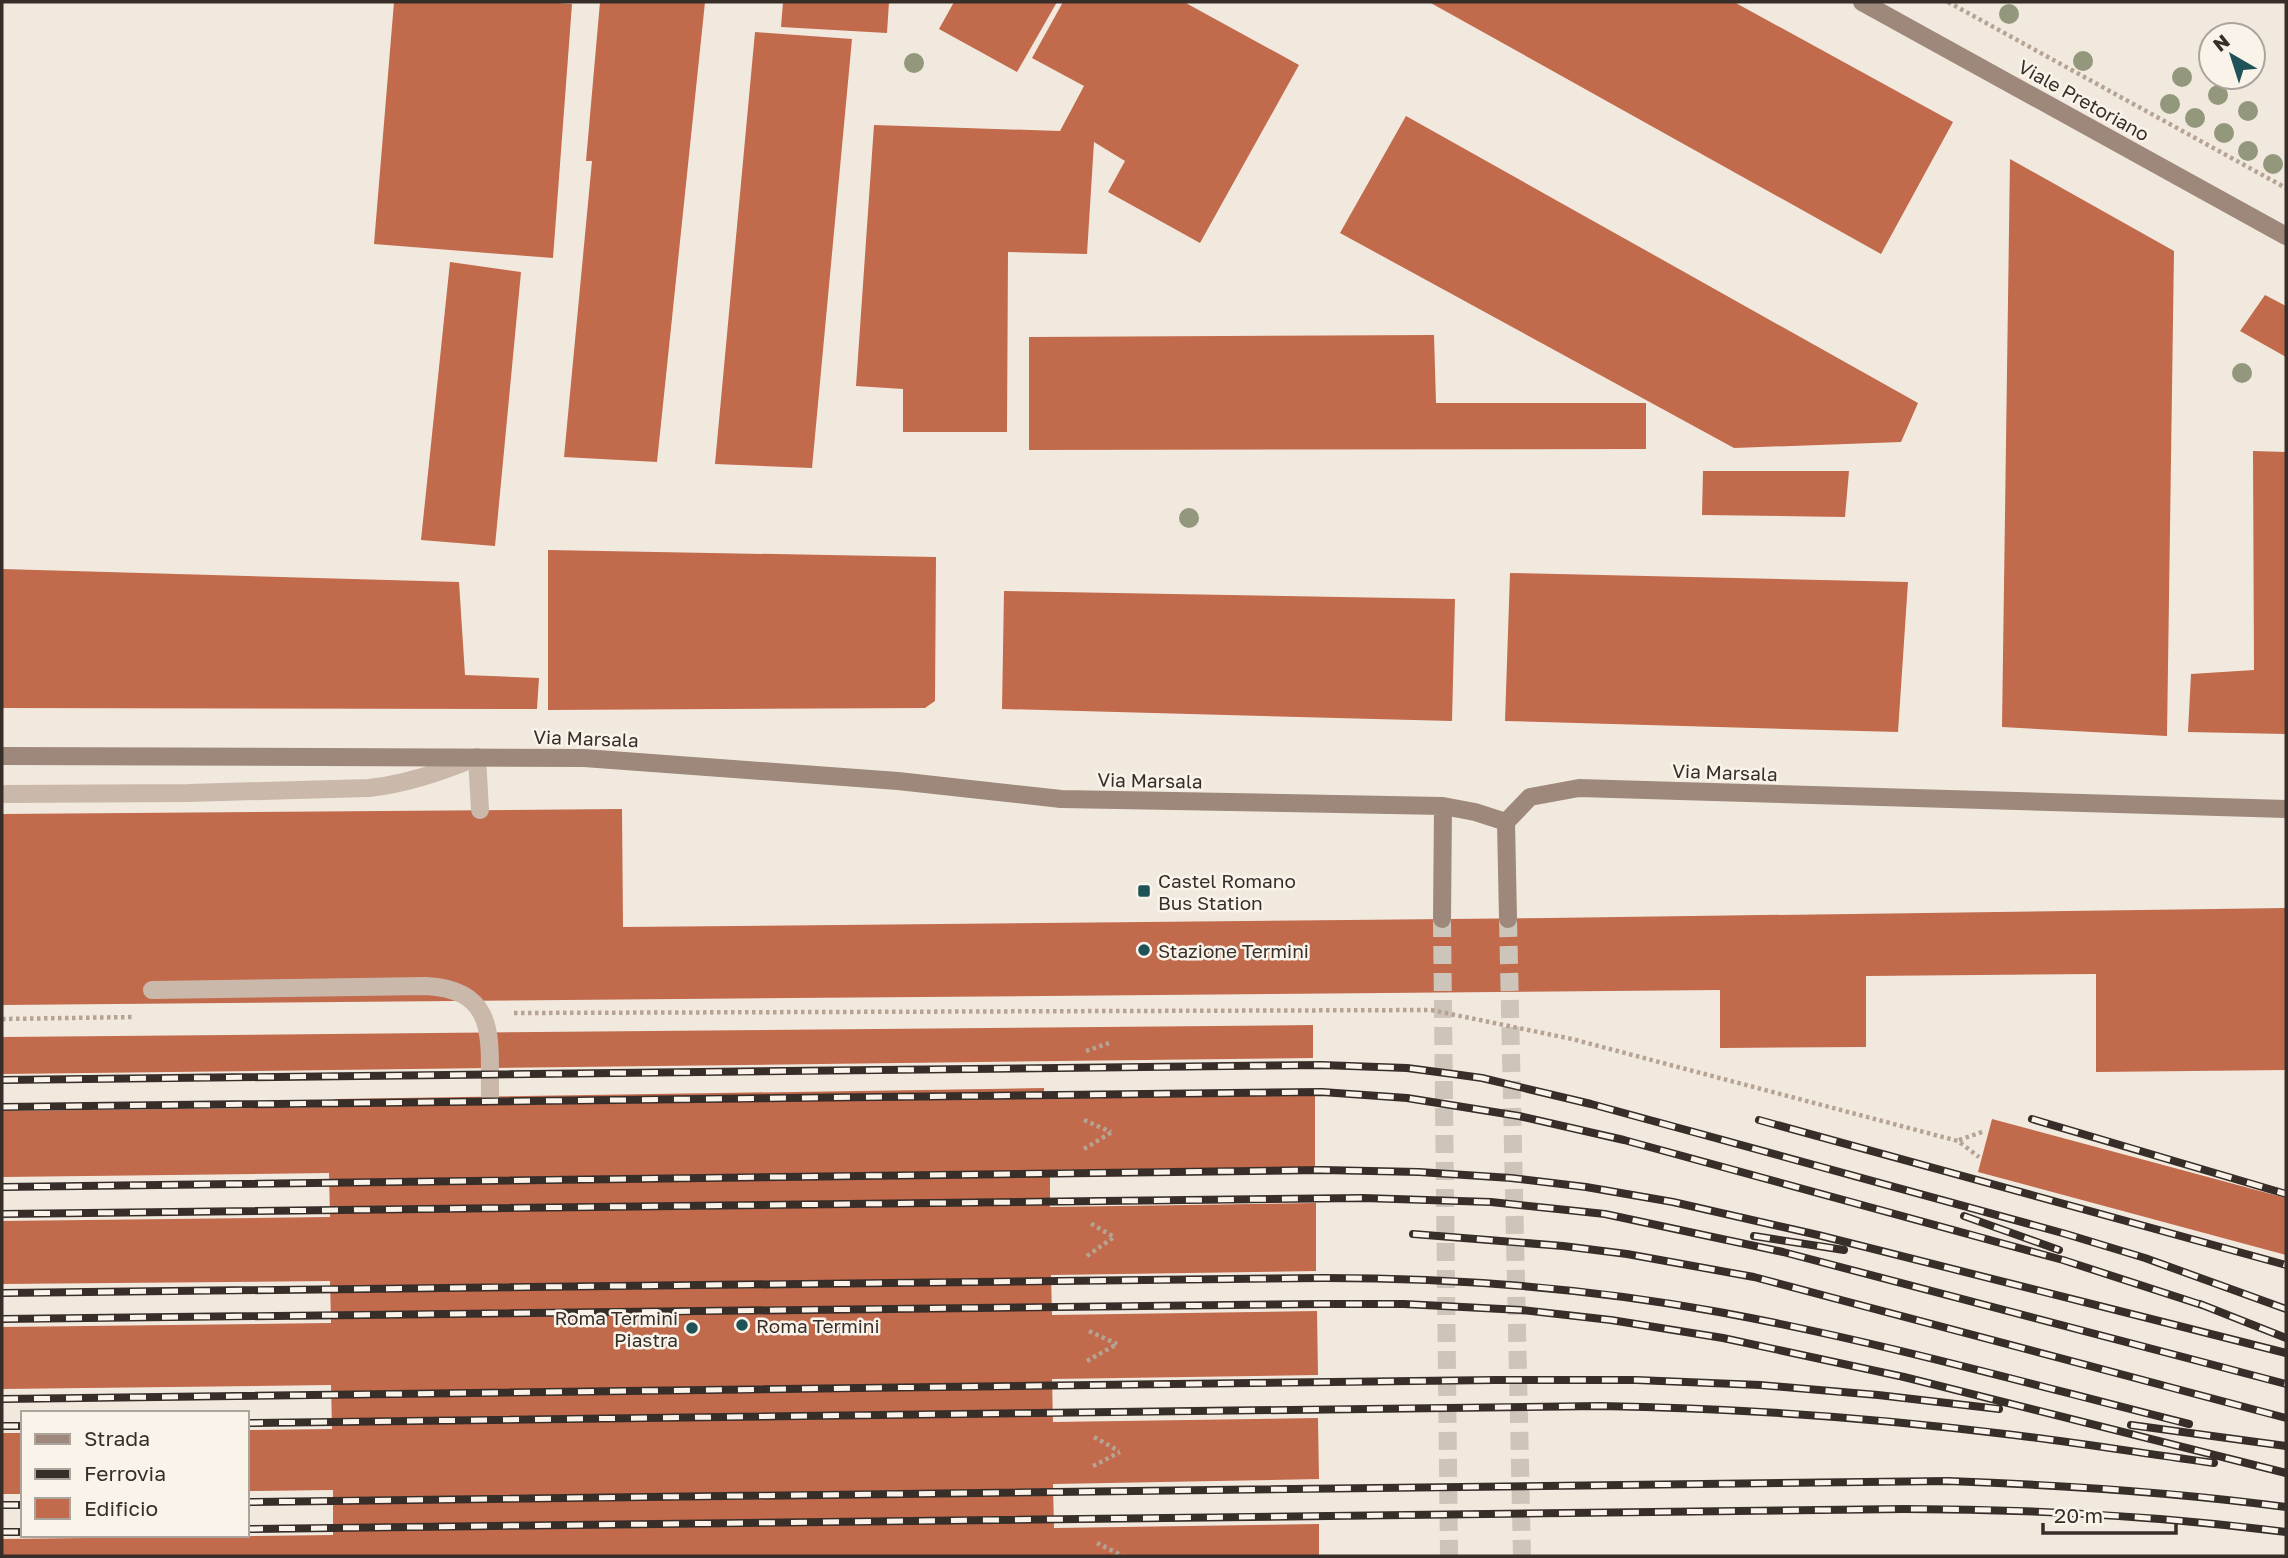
<svg xmlns="http://www.w3.org/2000/svg" width="2288" height="1558" font-family="'Golos Text',sans-serif">
<style>
.building{fill:#c16a4c}
.lines{fill:none;stroke-linecap:round;stroke-linejoin:round}
.secondary-tunnel{stroke:#cdc4ba;stroke-width:18;stroke-dasharray:18 9;stroke-linecap:butt}
.path{stroke:#b5a394;stroke-width:4.5;stroke-dasharray:3.5 3.5;stroke-linecap:butt}
.lane{stroke:#cab9aa;stroke-width:18}
.secondary{stroke:#9d887b;stroke-width:18}
.rail-casing{stroke:#372e29;stroke-width:8}
.rail{stroke:#f9f3ea;stroke-width:5;stroke-dasharray:16;stroke-linecap:butt}
.tree{fill:#93987d}
.poi-dot{fill:#205357;stroke:#f9f3ea;stroke-width:2.5}
.labels{text-anchor:middle;dominant-baseline:central;stroke-width:5;stroke-linejoin:round;paint-order:stroke}
.street-label{font-size:19px;fill:#372e29;stroke:#f9f3ea}
.poi-label{font-size:19px;fill:#372e29;stroke:#f9f3ea;text-anchor:start}
</style>
<rect width="100%" height="100%" fill="#f2e9de"/>
<!-- building -->
<path class="building" d="M394 2H544L572 4 553 258 374 244Z
M600 2H705L657 462 564 457 592 161H586Z
M783 2H889L887 33 781 27Z
M954 2H1057L1017 72 939 29Z
M1063 2H1184L1299 65 1200 243 1108 192 1125 161 1094 142 1087 254 1008 252 1007 432H903V389L856 386 874 125 1060 131 1084 86 1032 58Z
M1429 2H1734L1953 122 1881 254Z
M755 32 852 39 812 468 715 464Z
M1406 116 1918 403 1901 442 1734 448 1340 233Z
M2010 159 2174 251 2167 736 2002 727Z
M450 262 521 272 495 546 421 540Z
M2265 295 2286 306V357L2240 331Z
M1434 335 1436 403H1646V449L1029 450V337Z
M2253 451 2286 452V734L2188 732 2191 674 2254 670Z
M1703 471H1849L1845 517 1702 515Z
M548 550 936 557 935 701 925 708 548 710Z
M2 569 459 582 465 675 539 678 537 709 2 708Z
M1510 573 1908 582 1898 732 1505 721Z
M1004 591 1455 599 1452 721 1002 709Z
M622 809 623 927 1548 918 2286 908V1070L2096 1072V974L1866 976V1047L1720 1048V990L2 1005V814Z
M1313 1025V1058L2 1074V1037Z
M1044 1088V1098L1315 1094V1167L1050 1170V1207L1316 1203V1271L1051 1275 1052 1315 1317 1311 1318 1375 1052 1379 1053 1422 1318 1418 1319 1479 1053 1484 1054 1528 1319 1524V1556H2V1539L333 1535V1490L247 1491V1430L332 1429 331 1385 2 1389V1327L331 1323 330 1281 2 1284V1221L330 1217 329 1173 2 1177V1111L336 1107 335 1099Z
M1992 1119 2286 1198V1255L1978 1172Z
M2 1433H23V1494H2Z"/>
<g class="lines">
<!-- secondary-tunnel -->
<path class="secondary-tunnel" d="M1442 919 1449 1556
M1508 919 1522 1556"/>
<!-- path -->
<path class="path" d="M1948 2 2286 188
M514 1013 1431 1010 1572 1039 1958 1141 1979 1157
M2 1019 134 1017
M1086 1051 1109 1043
M1084 1120 1111 1132
M1959 1140 1985 1131
M1084 1149 1112 1132
M1087 1256 1114 1237 1090 1223
M1089 1331 1117 1344
M1087 1361 1117 1344
M1094 1437 1119 1451
M1093 1466 1120 1452
M1097 1543 1123 1556"/>
<!-- lane -->
<path class="lane" d="M2 794 188 793 369 788C407 784 442 772 477 757L480 810
M152 990 426 986C499 990 489 1040 490 1096"/>
<!-- secondary -->
<path class="secondary" d="M1862 2 2286 236
M2 756 584 758 898 781 1061 799 1443 806 1475 812 1506 822 1530 797 1579 788 2286 809
M1506 822 1508 919
M1442 919 1443 806"/>
<defs>
<path id="rail" d="M2 1080 1321 1065 1407 1068 1453 1074 1482 1078 1591 1104 2066 1234 2145 1258 2286 1309
M2 1107 1322 1092 1407 1098 1519 1116 1624 1140 2063 1260 2208 1307
M2032 1119 2286 1194
M1759 1120 2286 1265
M2 1187 1322 1170 1419 1172 1511 1178 1586 1187 1673 1202 1818 1235 2286 1353
M2 1214 1363 1198 1491 1202 1605 1214 1783 1252 2286 1384
M1964 1216 2059 1250
M1413 1234 1563 1246 1627 1254 1754 1277 2286 1418
M1754 1236 1844 1250
M2 1293 1324 1278C1456 1278 1589 1288 1719 1312 1878 1341 2033 1385 2189 1424
M2200 1304 2286 1338
M2 1319 1324 1304H1404L1521 1310 1611 1320 1723 1338 1904 1377 2286 1473
M2 1399 1495 1380H1636L1760 1385 1878 1395 1999 1409
M247 1423 1600 1406C1738 1408 1876 1418 2014 1435 2081 1443 2147 1454 2214 1463
M2131 1425 2286 1446
M2 1426H23
M247 1502 1948 1481C2062 1485 2174 1492 2286 1507
M2 1505H23
M247 1529 1904 1509C2032 1509 2159 1516 2286 1532
M2 1532H23"/>
</defs>
<!-- rail casing -->
<use href="#rail" class="rail-casing"/>
<!-- rail -->
<use href="#rail" class="rail"/>
</g>
<!-- trees -->
<g class="tree">
<circle cx="2009" cy="14" r="10"/>
<circle cx="2083" cy="61" r="10"/>
<circle cx="914" cy="63" r="10"/>
<circle cx="2182" cy="77" r="10"/>
<circle cx="2218" cy="95" r="10"/>
<circle cx="2170" cy="104" r="10"/>
<circle cx="2248" cy="111" r="10"/>
<circle cx="2195" cy="118" r="10"/>
<circle cx="2224" cy="133" r="10"/>
<circle cx="2248" cy="151" r="10"/>
<circle cx="2273" cy="164" r="10"/>
<circle cx="2242" cy="373" r="10"/>
<circle cx="1189" cy="518" r="10"/>
</g>
<!-- markers -->
<g class="poi-dot">
<rect x="1137" y="884" width="14" height="14" rx="3.5"/>
<circle cx="1144" cy="950" r="7"/>
<circle cx="742" cy="1325" r="7"/>
<circle cx="692" cy="1328" r="7"/>
</g>
<g class="labels">
<!-- street labels -->
<g class="street-label">
<text transform="translate(2084 100) rotate(29)">Viale Pretoriano</text>
<text transform="translate(586 738) rotate(2)">Via Marsala</text>
<text transform="translate(1725 772) rotate(2)">Via Marsala</text>
<text transform="translate(1150 780) rotate(1)">Via Marsala</text>
</g>
<!-- poi labels -->
<g class="poi-label">
<text x="1158" y="880">Castel Romano<tspan x="1158" dy="22">Bus Station</tspan></text>
<text x="1158" y="950">Stazione Termini</text>
<text x="678" y="1317" text-anchor="end">Roma Termini<tspan x="678" dy="22">Piastra</tspan></text>
<text x="756" y="1325">Roma Termini</text>
</g>
</g>
<!-- border -->
<rect width="2288" height="1558" fill="none" stroke="#372e29" stroke-width="7"/>
<!-- legend -->
<rect x="21" y="1411" width="228" height="126" fill="#f9f3ea" stroke="#aba49d" stroke-width="2"/>
<rect x="35" y="1434" width="35" height="10" fill="#9d887b" stroke="#aba49d" stroke-width="2"/>
<text x="84" y="1446" font-size="21" fill="#372e29">Strada</text>
<rect x="35" y="1469" width="35" height="10" fill="#372e29" stroke="#aba49d" stroke-width="2"/>
<text x="84" y="1481" font-size="21" fill="#372e29">Ferrovia</text>
<rect x="35" y="1498" width="35" height="21" fill="#c16a4c" stroke="#aba49d" stroke-width="2"/>
<text x="84" y="1516" font-size="21" fill="#372e29">Edificio</text>
<!-- north arrow -->
<g transform="translate(2232 56) rotate(321)"><circle r="33" fill="#f9f3ea" stroke="#aba49d" stroke-width="2"/>
<path d="M0-5L12 26L0 18L-12 26Z" fill="#205357"/>
<text y="-10" font-size="19" font-weight="bold" text-anchor="middle" fill="#372e29">N</text>
</g>
<!-- scale -->
<path d="M2043 1523v10h133v-10" fill="none" stroke="#372e29" stroke-width="3.5"/>
<text x="2054" y="1523" font-size="21" fill="#372e29" stroke="#f9f3ea" stroke-width="5" paint-order="stroke">20 m</text>
</svg>
